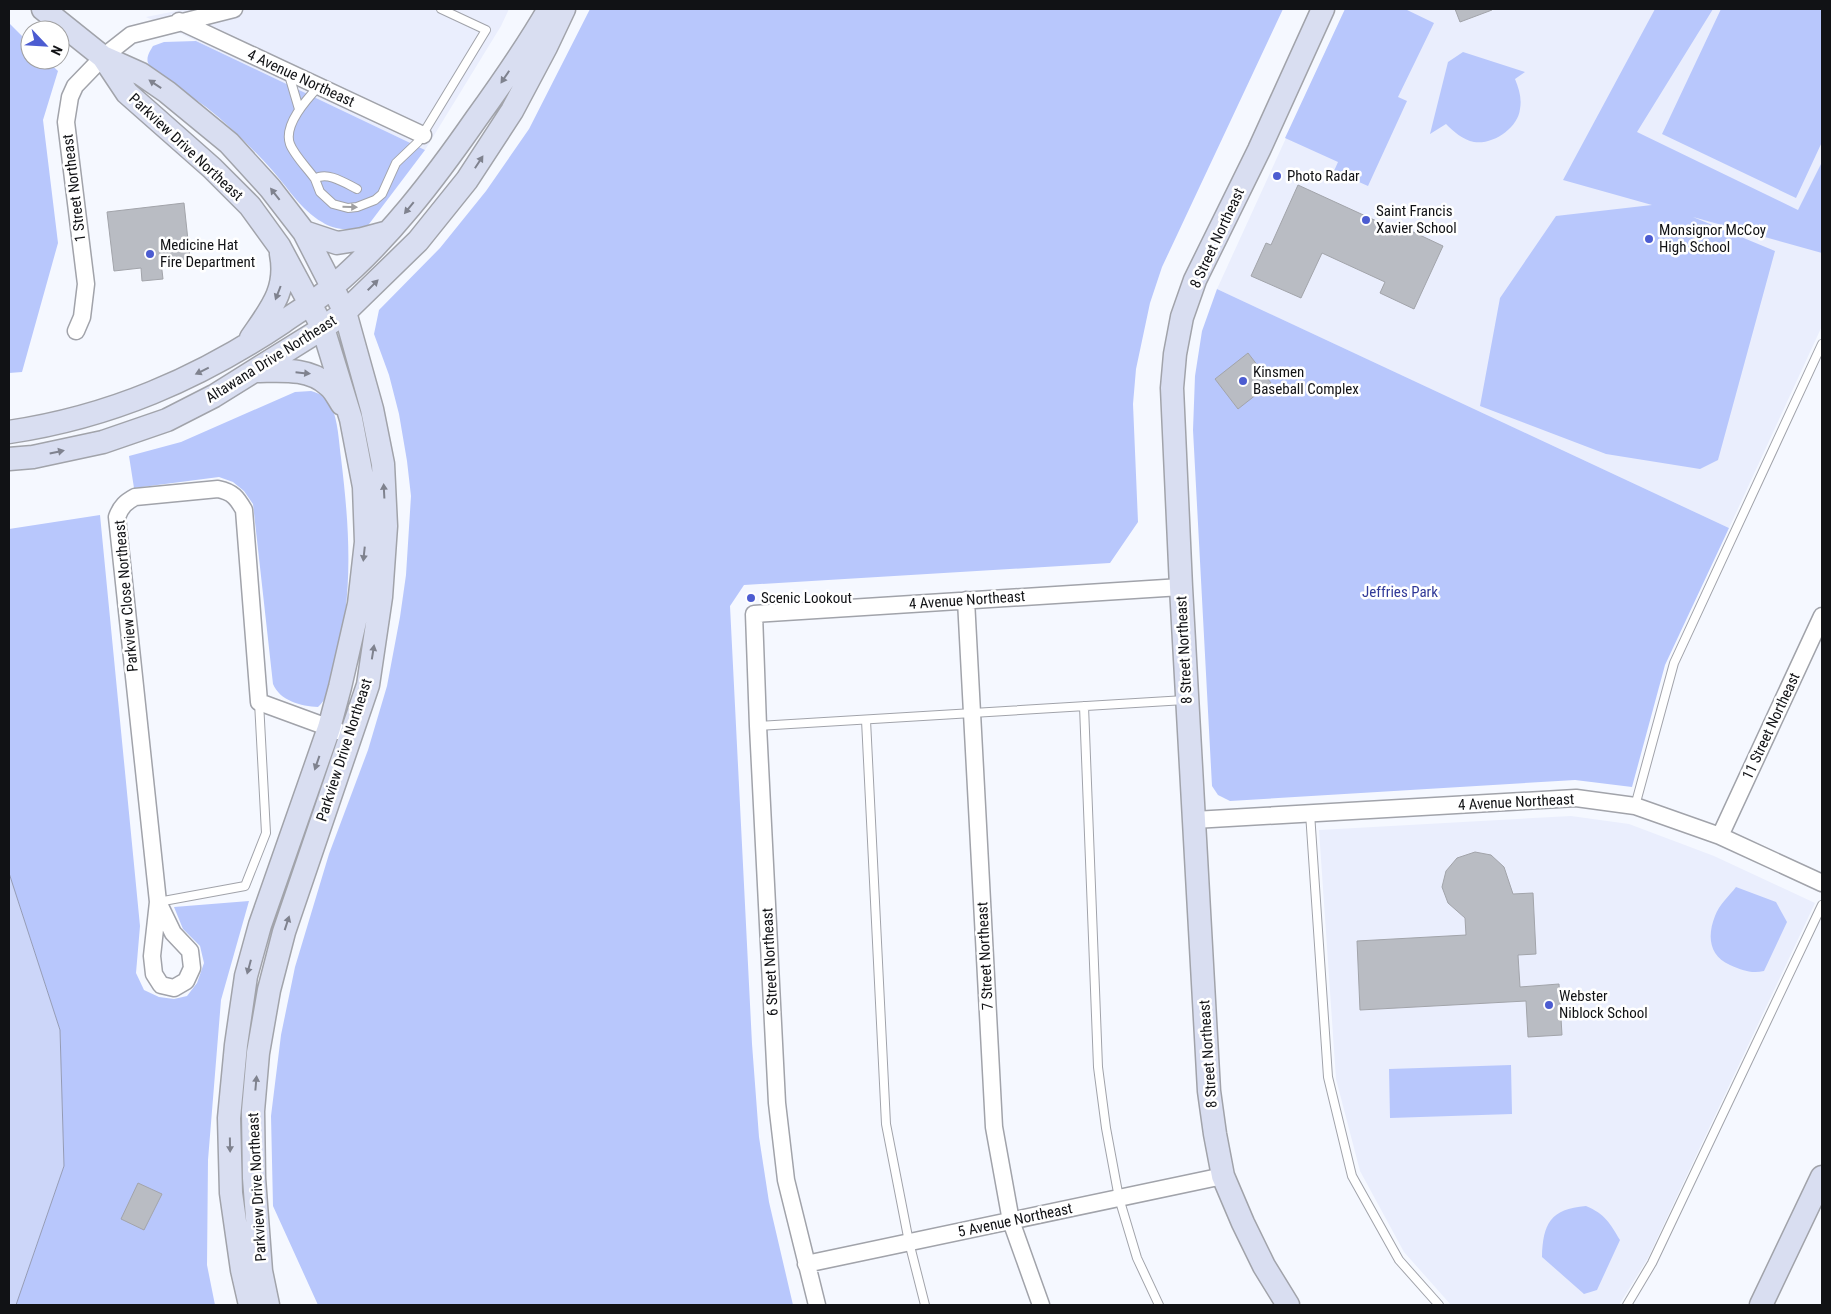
<svg xmlns="http://www.w3.org/2000/svg" width="1831" height="1314" font-family="'Roboto Condensed',sans-serif">
<style>
.built{fill:#eaeefd}
.green{fill:#b8c7fc}
.water{fill:#ccd6f9;stroke:#949bb5}
.building{fill:#b9bcc3;stroke:#a2a4aa}
.lines{fill:none;stroke-linecap:round;stroke-linejoin:round}
.lane-casing{stroke:#a1a3aa;stroke-width:10}
.street-casing{stroke:#a1a3aa;stroke-width:19}
.secondary-casing{stroke:#a1a3aa;stroke-width:25}
.lane{stroke:#fff;stroke-width:8}
.street{stroke:#fff;stroke-width:16}
.secondary{stroke:#d9def1;stroke-width:22}
.oneway{fill:#7f828e}
.oneway2{fill:#a0a0a1}
.poi-dot{fill:#4c5cd1;stroke:#fff;stroke-width:2}
.labels{text-anchor:middle;dominant-baseline:central;stroke-width:5;stroke-linejoin:round;paint-order:stroke}
.street-label{font-size:15px;fill:#111215;stroke:#fff}
.poi-label{font-size:15px;fill:#111215;stroke:#fff;text-anchor:start}
.park-label{font-size:15px;fill:#303998;stroke:#fff}
</style>
<rect width="100%" height="100%" fill="#f5f8ff"/>
<!-- built -->
<path class="built" d="M186 9H509L501 26 425 150 146 17Z
M1345 9H1822V326L1729 528 1217 289Z
M1571 816 1629 824 1714 856 1815 903 1648 1258 1619 1305H1451L1404 1252 1360 1171 1336 1079 1319 830Z"/>
<!-- green -->
<path class="green" d="M590 9H1283L1162 267 1150 303 1136 369 1133 404 1138 522 1110 563 744 585 730 606 752 1044 759 1137 769 1202 793 1305H318L273 1206 271 1116 281 1035 295 967 329 854 368 750 387 686 400 617 406 575 411 496 407 461 399 414 389 375 374 334 379 310 440 248 486 191 529 129Z
M1345 9H1405L1434 23 1398 97 1407 101 1368 186 1334 171 1338 162 1285 138Z
M1655 9H1713L1637 132 1798 210 1822 162V253L1693 217 1775 251 1718 460 1700 469 1606 454 1480 406 1500 298 1556 216 1652 205 1563 180Z
M1721 9H1822V142L1796 198 1662 134Z
M9 23 30 44V60H46L58 71 43 120 58 243 22 372 9 373Z
M196 41 425 150 366 228C352 230 335 231 322 222 301 210 288 188 272 170 252 148 230 126 206 107 195 98 152 74 148 63 146 57 150 51 153 46L164 42Z
M1463 52 1525 72 1515 79C1519 89 1522 98 1520 109 1518 128 1493 145 1474 142 1463 140 1453 131 1446 124L1430 134 1448 62Z
M1217 289 1729 528 1665 665 1632 787 1575 780 1230 801 1218 795 1212 786 1193 430 1195 376 1202 331Z
M311 391C320 394 327 396 331 406 338 419 339 443 341 458 350 532 354 597 334 670 330 685 330 696 318 707 301 706 280 701 273 684L253 504 244 491 233 482 219 477 134 488 129 456 181 442 295 392Z
M100 515 140 926 136 973 144 990 159 997 174 999 187 996 197 983 204 963 200 946 183 929 174 907 249 901 221 1000 208 1160 207 1265 215 1305H16L64 1166 60 1030 9 873V529Z
M1736 887 1776 902 1787 922 1764 971C1751 974 1742 970 1730 965 1709 956 1707 936 1715 916 1719 905 1729 896 1736 887Z
M1511 1065 1512 1114 1390 1118 1389 1069Z
M1586 1206C1605 1214 1610 1223 1620 1240L1597 1290 1584 1294 1542 1257C1543 1224 1550 1209 1586 1206Z"/>
<!-- water -->
<path class="water" d="M9 873 60 1030 64 1166 16 1305H9Z"/>
<!-- building -->
<path class="building" d="M1455 9H1492V10L1460 22Z
M1298 185 1407 235 1409 230 1443 246 1414 309 1380 293 1385 282 1322 253 1301 298 1251 276 1266 243 1271 245Z
M184 203 190 259 161 262 163 279 142 281 141 268 114 271 107 212Z
M1248 353 1271 383 1238 409 1215 379Z
M1475 852 1491 855 1504 867 1513 894 1533 893 1536 954 1518 955 1520 987 1559 984 1562 1035 1528 1037 1526 1001 1360 1010 1357 941 1466 935 1465 918 1448 903 1442 887 1446 871 1457 858Z
M138 1183 162 1194 144 1230 121 1219Z"/>
<g class="lines">
<defs>
<path id="lane" d="M289 75 299 109
M319 86C307 99 283 125 290 144 294 155 308 169 315 179L320 192 333 204 348 208 357 207 375 200 382 194 396 163 418 142 486 30 441 9
M315 179C327 171 345 183 357 189
M1084 706 1098 1067 1106 1128 1119 1198 1137 1258 1159 1305
M866 720 886 1124 909 1242 925 1305
M758 726 1185 700
M1635 806 1674 663 1822 344
M1310 813 1328 1077 1352 1176 1399 1260 1439 1305
M158 902 245 886 266 833 259 702
M1627 1305 1652 1263 1822 905"/>
<path id="street" d="M179 21 423 135
M76 331 82 317 86 284 66 122 70 97 75 86 103 57 131 35 234 9
M966 600 994 1127 1011 1221 1041 1305
M1194 820 1576 798 1635 806 1720 836 1822 883
M1720 836 1822 616
M158 902 173 933 190 951 192 968 186 981 174 988 161 985 154 974 152 956 158 902 117 517C121 506 126 502 135 497L218 489C233 492 237 498 244 510L259 702 338 731
M806 1264 1223 1176
M817 1305 786 1180 777 1103 758 726 754 614 1181 587"/>
<path id="secondary" d="M43 9 103 57 141 74 167 92 229 143 270 188 304 232 345 312 372 409 383 464 386 526 381 597 368 685 284 932 269 990 258 1053 253 1111 254 1178 261 1271 268 1305
M103 57 127 93 212 168 250 206 279 246 323 328 351 419 364 487 366 542 359 604 340 687 329 728 260 925 246 976 236 1045 229 1118 231 1193 242 1270 250 1305
M304 232 337 243 362 239 388 232
M251 338C270 310 288 290 281 254
M255 371C280 371 308 367 328 385 334 389 338 398 342 404
M9 432C110 417 198 379 283 322 299 311 317 300 332 287 388 240 435 178 476 119 502 83 527 47 549 9
M9 459 33 457 103 442 167 420 214 396 323 328 345 312 418 241 467 180 512 111 546 47 564 9
M1288 1305 1264 1266 1243 1223 1223 1176 1215 1134 1209 1091 1181 587 1172 388 1175 354 1182 317 1195 280 1259 150 1323 9
M1761 1305 1822 1177"/>
</defs>
<!-- lane casing -->
<use href="#lane" class="lane-casing"/>
<!-- street casing -->
<use href="#street" class="street-casing"/>
<!-- secondary casing -->
<use href="#secondary" class="secondary-casing"/>
<!-- lane -->
<use href="#lane" class="lane"/>
<!-- street -->
<use href="#street" class="street"/>
<!-- secondary -->
<use href="#secondary" class="secondary"/>
</g>
<!-- one-way arrows -->
<defs><path id="oneway-solid" d="M-6-.8H1V-3.2L6.5 0L1 3.2V.8H-6Z" transform="scale(1.25)"/></defs>
<g class="oneway">
<use href="#oneway-solid" transform="translate(505 77) rotate(124)"/>
<use href="#oneway-solid" transform="translate(155 84) rotate(-146)"/>
<use href="#oneway-solid" transform="translate(479 162) rotate(-57)"/>
<use href="#oneway-solid" transform="translate(275 194) rotate(-128)"/>
<use href="#oneway-solid" transform="translate(409 208) rotate(129)"/>
<use href="#oneway-solid" transform="translate(373 285) rotate(-45)"/>
<use href="#oneway-solid" transform="translate(278 293) rotate(111)"/>
<use href="#oneway-solid" transform="translate(202 371) rotate(154)"/>
<use href="#oneway-solid" transform="translate(303 373) rotate(6)"/>
<use href="#oneway-solid" transform="translate(57 452) rotate(-12)"/>
<use href="#oneway-solid" transform="translate(384 491) rotate(-93)"/>
<use href="#oneway-solid" transform="translate(364 554) rotate(96)"/>
<use href="#oneway-solid" transform="translate(373 652) rotate(-81)"/>
<use href="#oneway-solid" transform="translate(317 763) rotate(109)"/>
<use href="#oneway-solid" transform="translate(287 923) rotate(-72)"/>
<use href="#oneway-solid" transform="translate(249 967) rotate(105)"/>
<use href="#oneway-solid" transform="translate(256 1083) rotate(-85)"/>
<use href="#oneway-solid" transform="translate(230 1145) rotate(89)"/>
</g>
<use class="oneway2" href="#oneway-solid" transform="translate(350 207) rotate(1)"/>
<!-- markers -->
<g class="poi-dot">
<circle cx="1277" cy="176" r="5"/>
<circle cx="1366" cy="220" r="5"/>
<circle cx="1649" cy="239" r="5"/>
<circle cx="150" cy="254" r="5"/>
<circle cx="1243" cy="381" r="5"/>
<circle cx="751" cy="598" r="5"/>
<circle cx="1549" cy="1005" r="5"/>
</g>
<g class="labels">
<!-- street labels -->
<g class="street-label">
<text transform="translate(301 78) rotate(25)">4 Avenue Northeast</text>
<text transform="translate(186 147) rotate(43)">Parkview Drive Northeast</text>
<text transform="translate(74 188) rotate(-97)">1 Street Northeast</text>
<text transform="translate(1217 238) rotate(-65)">8 Street Northeast</text>
<text transform="translate(271 359) rotate(-32)">Altawana Drive Northeast</text>
<text transform="translate(126 596) rotate(-95)">Parkview Close Northeast</text>
<text transform="translate(967 600) rotate(-4)">4 Avenue Northeast</text>
<text transform="translate(1184 650) rotate(-93)">8 Street Northeast</text>
<text transform="translate(1771 726) rotate(-65)">11 Street Northeast</text>
<text transform="translate(344 750) rotate(-72)">Parkview Drive Northeast</text>
<text transform="translate(1516 802) rotate(-3)">4 Avenue Northeast</text>
<text transform="translate(985 956) rotate(-93)">7 Street Northeast</text>
<text transform="translate(770 962) rotate(-93)">6 Street Northeast</text>
<text transform="translate(1208 1054) rotate(-94)">8 Street Northeast</text>
<text transform="translate(257 1187) rotate(-93)">Parkview Drive Northeast</text>
<text transform="translate(1015 1220) rotate(-12)">5 Avenue Northeast</text>
</g>
<!-- poi labels -->
<g class="poi-label">
<text x="1287" y="176">Photo Radar</text>
<text x="1376" y="211">Saint Francis<tspan x="1376" dy="17">Xavier School</tspan></text>
<text x="1659" y="230">Monsignor McCoy<tspan x="1659" dy="17">High School</tspan></text>
<text x="160" y="245">Medicine Hat<tspan x="160" dy="17">Fire Department</tspan></text>
<text x="1253" y="372">Kinsmen<tspan x="1253" dy="17">Baseball Complex</tspan></text>
<text x="761" y="598">Scenic Lookout</text>
<text x="1559" y="996">Webster<tspan x="1559" dy="17">Niblock School</tspan></text>
</g>
<!-- park labels -->
<g class="park-label">
<text x="1400" y="592">Jeffries Park</text>
</g>
</g>
<!-- border -->
<rect width="1831" height="1314" fill="none" stroke="#111215" stroke-width="20"/>
<!-- north arrow -->
<g transform="translate(45 45) rotate(115)"><circle r="24" fill="#ffffff" stroke="#a0a0a1"/>
<path d="M0-4L9 19L0 12L-9 19Z" fill="#4c5cd1"/>
<text y="-8" font-size="14" font-weight="bold" text-anchor="middle" fill="#111215">N</text>
</g>
</svg>
